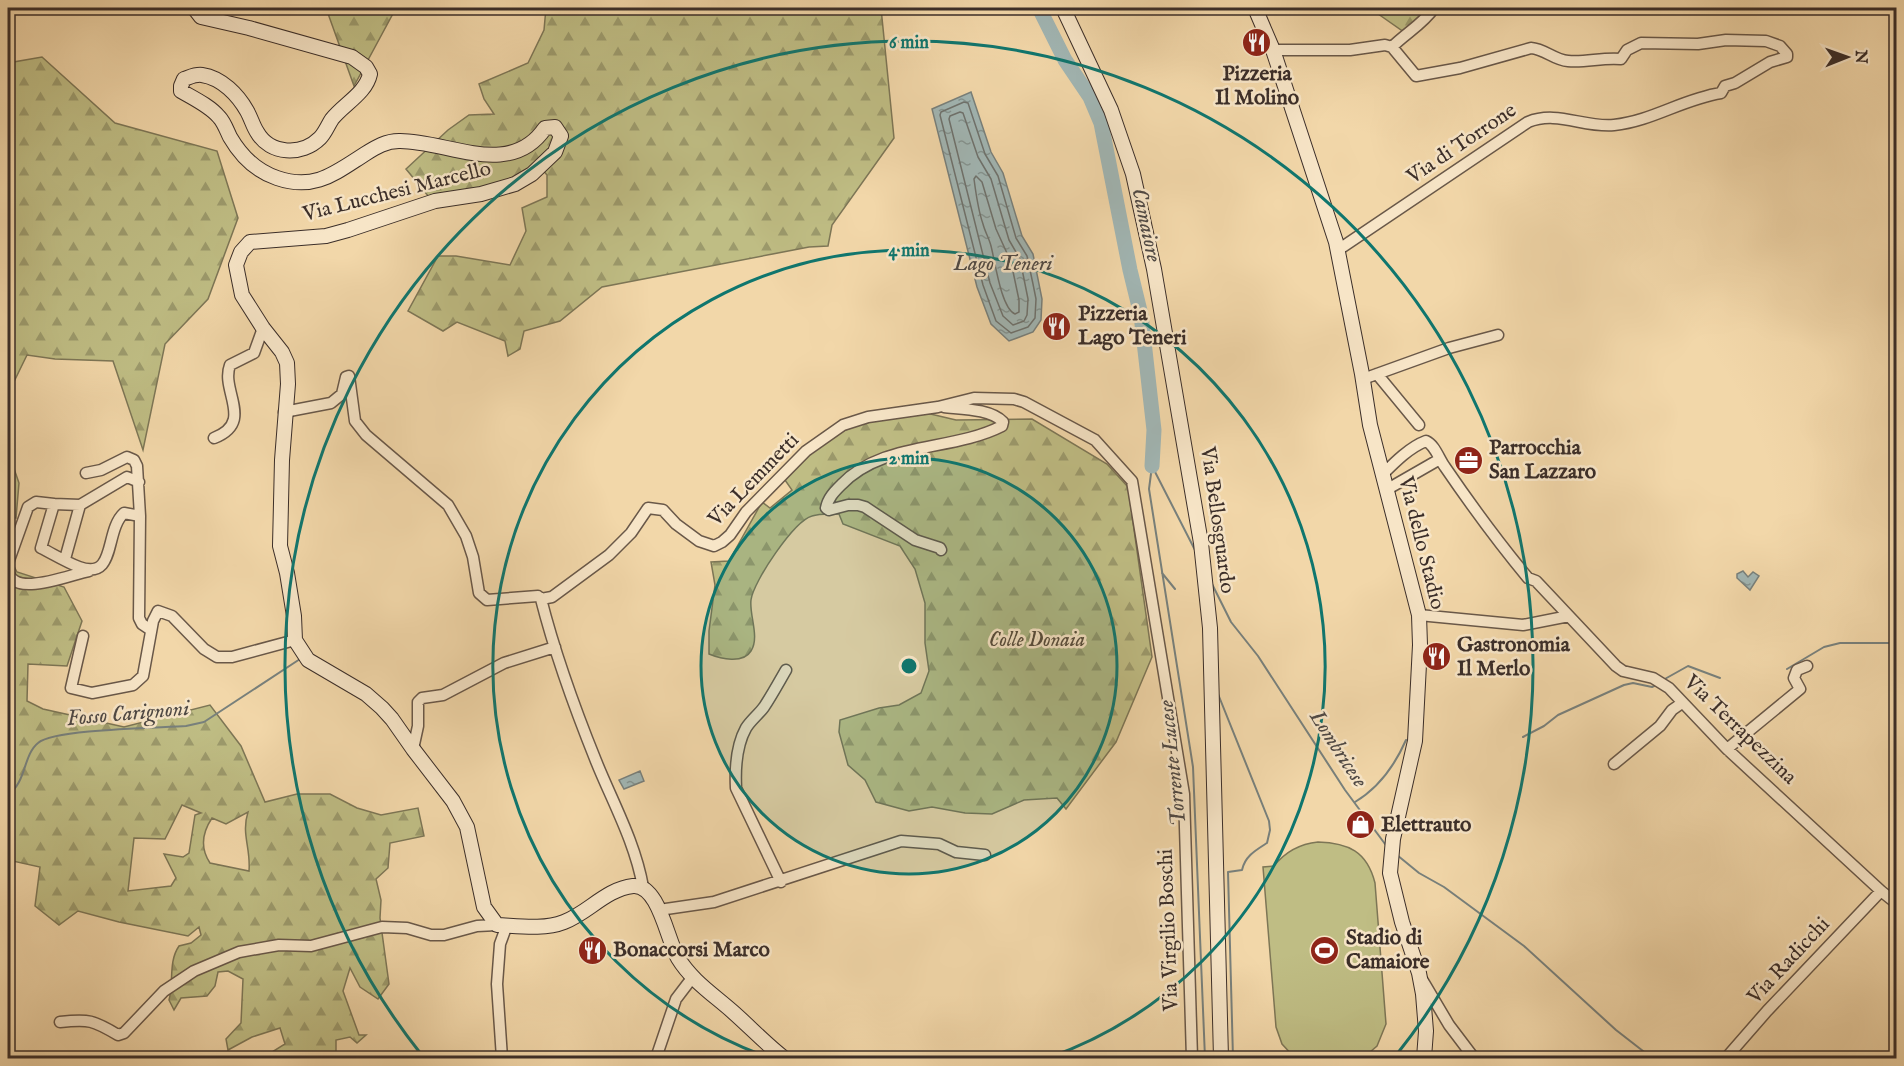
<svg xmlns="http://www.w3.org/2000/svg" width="1904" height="1066" font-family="'IM FELL English',serif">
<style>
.forest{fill:url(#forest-firs);stroke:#7d7656;stroke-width:1.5;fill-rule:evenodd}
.pitch{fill:#bfbd84;stroke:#7d7656;stroke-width:1.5}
.water{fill:url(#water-ripples);stroke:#78807c;stroke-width:1.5}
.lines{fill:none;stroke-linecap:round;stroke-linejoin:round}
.shore{stroke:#6e726e;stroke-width:1.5}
.stream{stroke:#78807c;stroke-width:2}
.river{stroke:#a1b6b4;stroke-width:15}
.street-casing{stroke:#695849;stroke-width:13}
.secondary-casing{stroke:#3b2e29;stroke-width:16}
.street{stroke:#f7e5c7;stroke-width:10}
.secondary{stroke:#f7e5c7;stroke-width:14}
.ring{fill:none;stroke:#0f766e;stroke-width:3}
.labels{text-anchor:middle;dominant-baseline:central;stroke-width:5;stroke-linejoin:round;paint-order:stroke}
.poi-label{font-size:21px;font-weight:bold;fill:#3b2e29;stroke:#f7e5c7;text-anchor:start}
.street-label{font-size:21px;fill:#3b2e29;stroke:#f7e5c7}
.park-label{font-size:21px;font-style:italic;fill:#554b3b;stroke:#f7e5c7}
.water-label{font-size:22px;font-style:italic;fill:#4f4945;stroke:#f7e5c7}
.centre{fill:#0f766e;stroke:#f7e5c7;stroke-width:3}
.ring-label{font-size:18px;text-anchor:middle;font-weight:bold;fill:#0f766e;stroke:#f7e5c7;stroke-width:5;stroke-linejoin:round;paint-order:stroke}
</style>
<defs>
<pattern id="forest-firs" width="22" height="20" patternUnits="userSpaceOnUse" patternTransform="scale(1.5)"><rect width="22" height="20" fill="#bfbd84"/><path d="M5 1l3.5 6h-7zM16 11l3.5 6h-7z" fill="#9c9a6c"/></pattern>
<pattern id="water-ripples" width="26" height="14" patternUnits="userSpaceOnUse" patternTransform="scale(1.5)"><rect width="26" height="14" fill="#a1b6b4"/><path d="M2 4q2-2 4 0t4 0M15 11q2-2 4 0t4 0" fill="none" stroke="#849492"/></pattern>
</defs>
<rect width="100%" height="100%" fill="#f2d7a9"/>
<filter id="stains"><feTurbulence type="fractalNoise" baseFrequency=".00333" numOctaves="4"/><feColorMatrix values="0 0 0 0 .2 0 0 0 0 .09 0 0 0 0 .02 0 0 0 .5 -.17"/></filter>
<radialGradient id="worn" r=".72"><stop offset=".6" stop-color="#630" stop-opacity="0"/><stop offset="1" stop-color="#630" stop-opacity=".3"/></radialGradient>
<!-- forest -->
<path class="forest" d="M326 8H396L354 86Z
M546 8H881L894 138 832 225 828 246 809 247 602 287 560 321 524 331 520 349 508 356 505 341 457 322 443 331 408 311 438 256H456L510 265 526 231 522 208 547 197V175L536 162 514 183 429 197 406 169 448 130 469 115 494 114 484 99 479 84 528 63 544 30Z
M1372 8H1427L1418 20 1404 32 1371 9Z
M42 57 115 123 217 151 238 218 208 299 165 344 143 450 113 361 55 359 27 355 8 394V63Z
M922 412 956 420 1032 419 1107 464 1128 487 1152 657 1116 742 1066 809 1057 798 1024 800 992 814 965 813 932 807 909 811 876 802 865 780 848 765 839 732 840 720 879 708 899 705 921 693 929 671 925 643V603L915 569 900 546 843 524 839 514C831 514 820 513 812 516 794 521 753 582 751 600 749 615 760 637 751 651 743 664 721 659 709 654V631L715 585 711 562 729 561 762 502 770 508 792 490 785 480C801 463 819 443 841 432 866 420 896 417 922 412Z
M8 451 19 483 16 518 8 516Z
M8 555 17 572 64 587 82 621 67 666 28 664 27 701 43 709 124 727 210 705 241 746 265 802 297 794H330L357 808 381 815 418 808 424 836 390 843 388 868 376 879 381 900 380 918 389 984 378 999 360 987 350 968 343 991 359 1035H366L357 1043 350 1037 336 1040V1055L342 1058H270L272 1052 285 1044 280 1028 252 1037 228 1050 226 1039 241 1023 243 979 228 971 218 972 215 986 207 996 181 998 174 1010 169 1000C174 982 168 962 179 946L191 943 201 935 199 927 188 936 119 922 78 911 59 925 35 906 40 867 8 860ZM182 805 201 813 195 815 189 853 183 857 164 854 176 878 171 886 128 891 134 838 165 839ZM248 812C241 834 251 848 249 871L210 863C200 848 202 833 212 818L226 824Z"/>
<!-- pitch -->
<path class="pitch" d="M1318 842C1348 843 1367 851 1375 883L1386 1024 1377 1046 1363 1058H1295L1282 1044 1276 1027 1263 867 1274 866C1285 852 1299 844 1318 842Z"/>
<!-- water -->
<path class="water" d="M971 92 991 152 1003 173 1022 236 1033 254 1042 299 1041 320 1033 332 1009 341 991 324 977 287 932 109Z
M1743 571 1748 577 1753 572 1759 576 1750 590 1737 578V574Z
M640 771 644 781 624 789 619 780Z"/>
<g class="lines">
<!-- shore -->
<path class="shore" d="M964 102 968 103 985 154 998 176 1016 238 1027 256 1033 284 1036 299 1035 318 1028 327 1011 333 996 321 983 285 940 115 941 112Z
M960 112 963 113 978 157 991 179 1009 240 1020 259 1028 299 1027 315 1024 321 1013 325 1003 316 990 283 949 119 950 116Z
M976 176 982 182 996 229 1011 262 1019 300V312L1015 314C1001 308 995 261 991 246 989 238 985 232 983 224 978 210 976 194 974 179Z"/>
<!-- stream -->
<path class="stream" d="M1152 466 1196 552
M1152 466 1149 489 1193 767 1205 1058
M1162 573 1175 589
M1212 584 1231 622 1258 656 1345 790 1388 848
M1787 669 1824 647 1840 643H1889L1896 639
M1663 680 1688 666 1720 678
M1218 694 1269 821 1270 830 1267 843C1256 850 1245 856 1242 870L1228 872 1233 1058
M1523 737 1544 726 1558 715 1624 685 1633 683 1652 687 1656 685
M8 794C26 784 23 755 38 743 54 729 159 728 186 726L204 722 300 659
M1355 802C1380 787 1395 765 1406 740
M1397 855 1419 873 1444 887 1524 946 1616 1030 1652 1058"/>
<!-- river -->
<path class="river" d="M1039 8 1065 60 1090 97 1101 123 1130 270 1141 315 1154 430 1152 466"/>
<defs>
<path id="street" d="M1273 50H1350L1385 45 1392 47C1406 33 1423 24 1434 8
M1338 250 1528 122C1557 110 1584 128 1614 125 1652 121 1683 99 1721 93L1725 86 1735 83 1770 62 1787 57V54L1780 46 1766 41 1726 40 1698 44 1641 43 1627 50 1621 59C1603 57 1585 63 1568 61 1554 60 1545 49 1531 48L1460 68 1416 76 1392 47
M1377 374 1419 425
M1363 379 1449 348 1498 335
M284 412 331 403 342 394 346 377 349 376 355 421 366 435 448 505 466 536 473 557 479 593 487 600 538 596 541 599
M214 438C255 422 220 391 230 365L254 353 263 328
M86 473 101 470 127 457 134 460 137 466 140 516 139 618 142 624 151 630
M1383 474C1395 462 1410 447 1426 441 1435 445 1439 459 1445 467 1471 505 1498 542 1528 578L1536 581 1616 666 1623 671 1653 678 1669 688 1727 749 1881 891 1896 903
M139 482 127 477 80 505 54 504 41 548C53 554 66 562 79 567 117 581 104 531 124 513L140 516
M1386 490 1440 459
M941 550 940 548 915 540 865 507 858 505H848L829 510 826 508C828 498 834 492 841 485 883 441 951 452 1002 426L1003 422C991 409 962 409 944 407
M65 559 80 505
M8 563 28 507 36 502 54 504
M8 569C10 600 71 574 89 571
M1419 615 1523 625 1569 616
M83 636 71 688 92 693 133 685 143 676 153 621 158 611 172 616 204 649 217 657H232L295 640
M413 749 418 726V702L422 698 443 695 504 663 555 647
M1727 749 1800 689 1794 678 1797 670 1807 666
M1614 764 1660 726 1672 710 1682 703
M781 882 736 788C735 768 736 746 746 728 751 720 759 714 764 707 772 695 779 682 786 670
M643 887C635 842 613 803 596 761 575 709 555 654 541 599L552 597 609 555 631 533 648 508 663 510 676 524 699 541 714 546 722 542 730 535 746 512 806 451 843 425 868 417 938 407 974 398 1014 399 1024 402 1095 440 1132 481 1184 794 1192 1058
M659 910 714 902 901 841 939 844 956 852 985 855
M1423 981 1449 1025 1474 1058
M60 1022C89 1019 93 1020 118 1035L124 1033 164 991 194 971 239 952 279 945 311 946 382 927 407 928 431 935H444L477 926 497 925
M502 1058 497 984 500 944 507 925
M656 1058 676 999 692 978
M1726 1058 1767 1011 1881 891"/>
<path id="secondary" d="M194 8 201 17 249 28 352 57 366 67 370 74C366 93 344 104 332 119 328 125 325 133 320 138 302 156 270 155 257 132 253 126 251 118 247 111 238 95 222 78 202 75 196 74 190 77 184 79L181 86V91C193 98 210 106 219 117 224 122 227 131 230 137 241 156 256 171 277 178 315 191 335 173 365 154 376 147 386 141 399 141 446 140 510 180 545 128L555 127 561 136 555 152 532 174 515 184 481 194 435 201 348 230 326 236 250 242 241 252 236 265 242 295 263 328 282 352 287 363 288 384 282 460 280 546 287 573 294 616 295 640 308 660 366 694 382 708 392 719 413 749 453 801 467 827 484 907 497 925C518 926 544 930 564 922 588 913 606 889 633 886 659 884 667 940 678 958 692 981 714 995 733 1012 750 1027 766 1044 784 1058
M1063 8 1111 110 1133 174 1154 269 1201 543 1210 628 1221 1058
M1255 8 1273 50 1336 242 1362 374 1370 425 1419 615 1420 645 1415 741 1393 839 1390 873 1402 922 1419 973 1423 994 1426 1031 1424 1058"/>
</defs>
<!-- street casing -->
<use href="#street" class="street-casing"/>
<!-- secondary casing -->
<use href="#secondary" class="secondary-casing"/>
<!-- street -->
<use href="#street" class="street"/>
<!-- secondary -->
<use href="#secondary" class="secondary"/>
</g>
<!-- distance rings -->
<circle cx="909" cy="666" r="208" fill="#0f766e" fill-opacity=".12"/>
<g class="ring">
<circle cx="909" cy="666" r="208"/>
<path d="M770 1058A416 416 0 1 1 1048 1058"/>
<path d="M421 1054A624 624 0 1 1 1397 1054"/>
</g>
<!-- icons -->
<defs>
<symbol id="restaurant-disc" viewBox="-11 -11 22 22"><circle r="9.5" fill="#8f2418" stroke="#f7e5c7"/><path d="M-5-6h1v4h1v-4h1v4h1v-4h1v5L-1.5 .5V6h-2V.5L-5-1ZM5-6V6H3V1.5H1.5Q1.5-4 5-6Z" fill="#fff"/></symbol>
<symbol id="office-disc" viewBox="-11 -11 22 22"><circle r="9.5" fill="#8f2418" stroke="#f7e5c7"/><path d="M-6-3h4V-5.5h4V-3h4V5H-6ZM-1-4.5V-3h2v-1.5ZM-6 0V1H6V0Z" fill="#fff"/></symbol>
<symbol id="shop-disc" viewBox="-11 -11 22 22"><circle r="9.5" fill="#8f2418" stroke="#f7e5c7"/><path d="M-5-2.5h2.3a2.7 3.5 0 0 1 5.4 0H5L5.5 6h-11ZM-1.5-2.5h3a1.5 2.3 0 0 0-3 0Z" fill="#fff"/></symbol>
<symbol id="stadium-disc" viewBox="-11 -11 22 22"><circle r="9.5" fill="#8f2418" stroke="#f7e5c7"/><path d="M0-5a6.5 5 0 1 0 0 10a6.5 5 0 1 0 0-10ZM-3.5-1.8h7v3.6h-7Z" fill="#fff"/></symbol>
</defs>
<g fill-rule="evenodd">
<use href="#restaurant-disc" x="1240" y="26" width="33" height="33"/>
<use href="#restaurant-disc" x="1040" y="310" width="33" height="33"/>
<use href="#office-disc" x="1452" y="444" width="33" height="33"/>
<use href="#restaurant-disc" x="1420" y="640" width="33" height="33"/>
<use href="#shop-disc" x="1344" y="808" width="33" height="33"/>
<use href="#restaurant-disc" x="576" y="934" width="33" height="33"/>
<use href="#stadium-disc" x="1308" y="934" width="33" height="33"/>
</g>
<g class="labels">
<!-- poi labels -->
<g class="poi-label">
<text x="1257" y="74" text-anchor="middle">Pizzeria<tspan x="1257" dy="24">Il Molino</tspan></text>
<text x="1078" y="314">Pizzeria<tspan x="1078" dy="24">Lago Teneri</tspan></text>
<text x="1489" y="448">Parrocchia<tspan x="1489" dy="24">San Lazzaro</tspan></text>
<text x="1457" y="645">Gastronomia<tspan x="1457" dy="24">Il Merlo</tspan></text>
<text x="1381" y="825">Elettrauto</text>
<text x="1346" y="938">Stadio di<tspan x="1346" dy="24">Camaiore</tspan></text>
<text x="613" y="950">Bonaccorsi Marco</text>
</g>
<!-- street labels -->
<g class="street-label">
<text transform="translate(1462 144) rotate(-34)">Via di Torrone</text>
<text transform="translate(397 192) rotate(-14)">Via Lucchesi Marcello</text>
<text transform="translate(754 480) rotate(-46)">Via Lemmetti</text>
<text transform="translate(1217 520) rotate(82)">Via Bellosguardo</text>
<text transform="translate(1421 543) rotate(76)">Via dello Stadio</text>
<text transform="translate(1740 730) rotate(44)">Via Terrapezzina</text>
<text transform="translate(1169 930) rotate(-92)">Via Virgilio Boschi</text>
<text transform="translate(1789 961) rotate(-47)">Via Radicchi</text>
</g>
<!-- park labels -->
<g class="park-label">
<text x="1037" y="640">Colle Donaia</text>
</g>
<!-- water labels -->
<g class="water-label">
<text transform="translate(1146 225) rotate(78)">Camaiore</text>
<text x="1003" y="264">Lago Teneri</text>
<text transform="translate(128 714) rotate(-5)">Fosso Carignoni</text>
<text transform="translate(1338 749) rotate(57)">Lombricese</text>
<text transform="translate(1173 763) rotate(-96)">Torrente Lucese</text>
</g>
</g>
<circle cx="909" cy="666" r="9" class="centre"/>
<g class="ring-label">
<text x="909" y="48">6 min</text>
<text x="909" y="256">4 min</text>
<text x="909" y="464">2 min</text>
</g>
<!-- margin -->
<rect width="1904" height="1066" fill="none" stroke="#f2d7a9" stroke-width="30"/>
<rect x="9" y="9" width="1886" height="1048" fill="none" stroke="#3b2e29" stroke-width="3"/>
<rect x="15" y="15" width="1874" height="1036" fill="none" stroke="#3b2e29" stroke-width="1.5"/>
<!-- north arrow -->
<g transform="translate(1847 57) rotate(89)" stroke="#f7e5c7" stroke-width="4.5" paint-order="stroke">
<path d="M0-4.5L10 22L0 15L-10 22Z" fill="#3b2e29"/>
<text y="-9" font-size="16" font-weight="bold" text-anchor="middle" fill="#3b2e29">N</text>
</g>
<rect width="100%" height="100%" filter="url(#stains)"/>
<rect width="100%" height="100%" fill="url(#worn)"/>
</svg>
